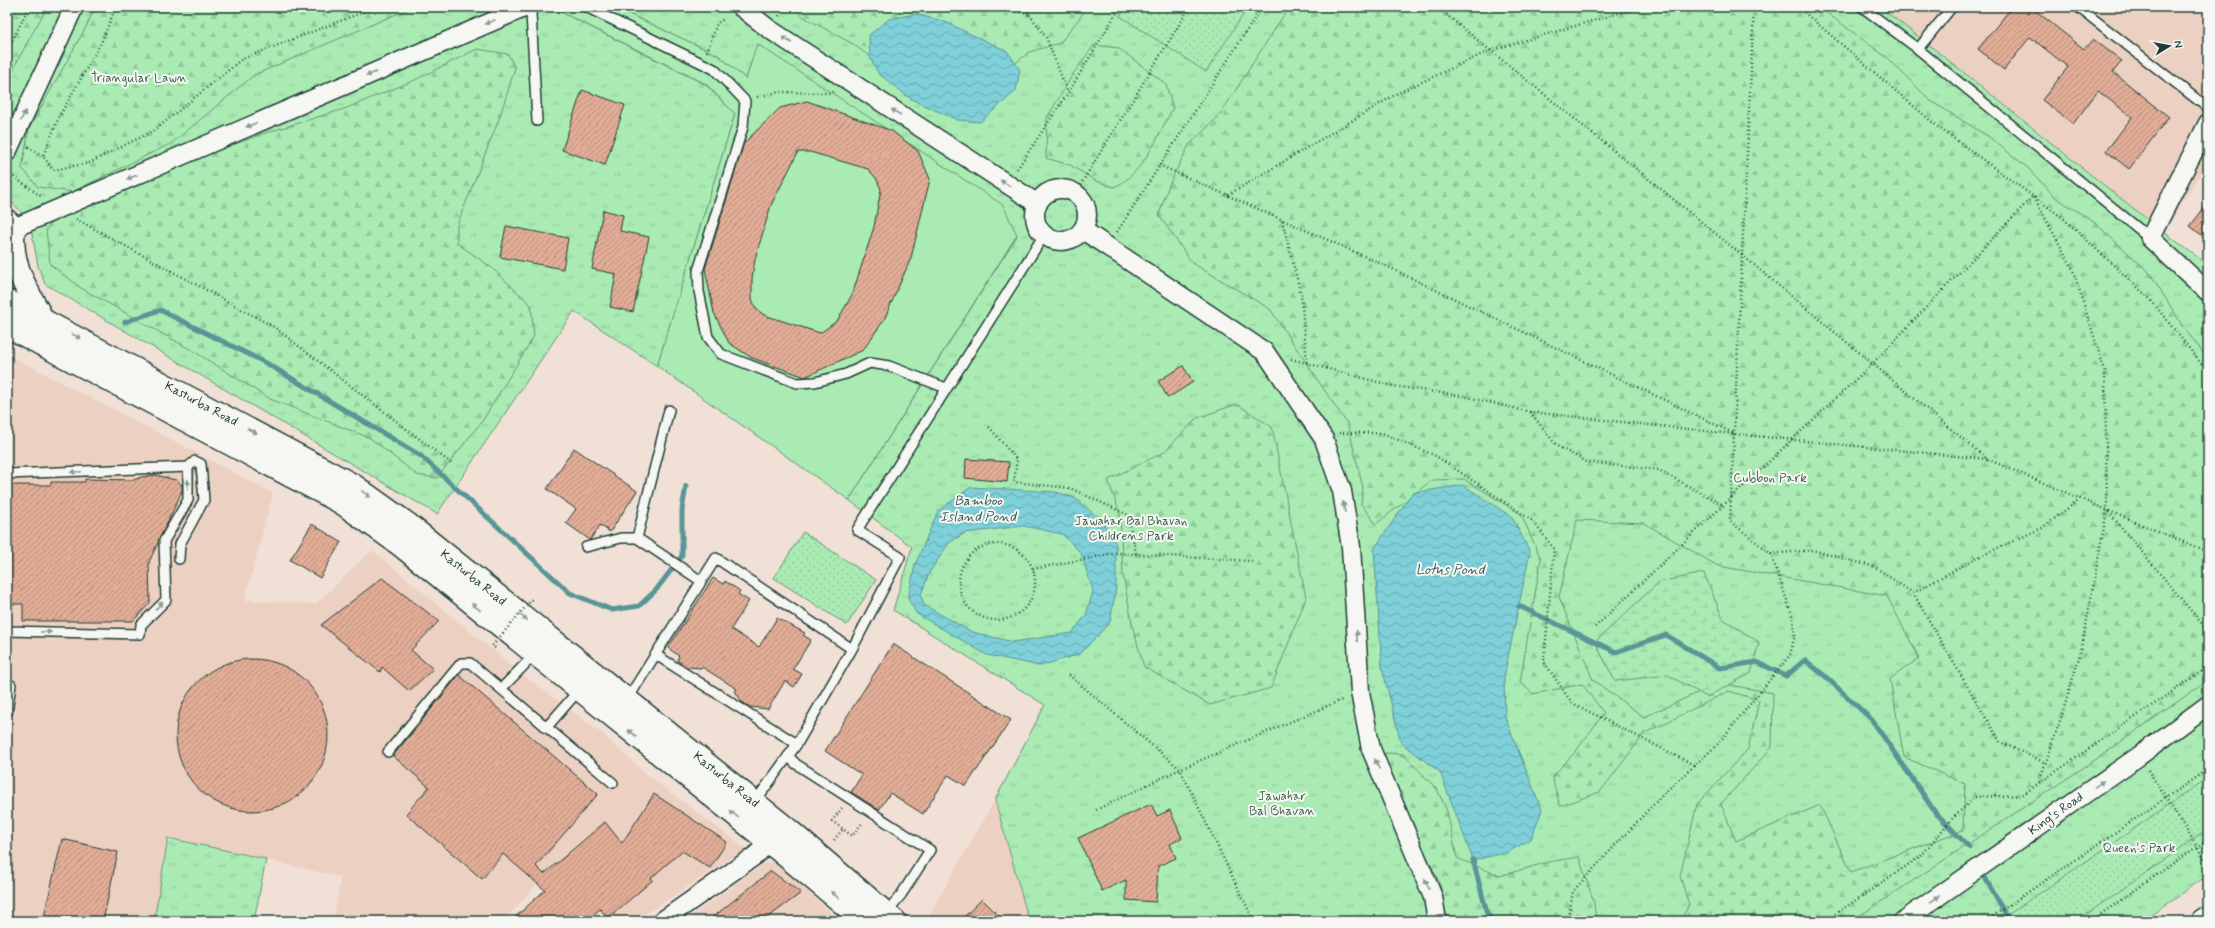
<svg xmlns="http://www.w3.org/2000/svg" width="2215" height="928" font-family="Mynerve,sans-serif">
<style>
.built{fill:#ecd1c3}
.grass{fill:url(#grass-tufts);stroke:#649474}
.forest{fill:url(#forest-firs);stroke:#649474;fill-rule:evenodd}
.wetland{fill:url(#wetland-marsh);stroke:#649474}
.garden{fill:url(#garden-dots);stroke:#649474}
.pitch{fill:#aaebb4;stroke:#649474}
.water{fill:url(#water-waves);stroke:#599597;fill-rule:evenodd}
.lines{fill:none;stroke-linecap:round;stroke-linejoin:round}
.stream{stroke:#599597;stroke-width:5}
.building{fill:url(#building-hatch);stroke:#1f3d34;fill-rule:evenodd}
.service-casing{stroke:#1f3d34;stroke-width:12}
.minor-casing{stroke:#1f3d34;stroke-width:21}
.secondary-casing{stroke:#1f3d34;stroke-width:25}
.path{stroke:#1f3d34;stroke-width:2.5;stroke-dasharray:1 3;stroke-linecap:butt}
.service{stroke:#f6f6f2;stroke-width:9}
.minor{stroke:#f6f6f2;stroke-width:18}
.secondary{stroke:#f6f6f2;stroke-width:22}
.path-bridge{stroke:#1f3d34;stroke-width:2.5;stroke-dasharray:1 3;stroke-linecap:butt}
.oneway{fill:#8a9a93}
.labels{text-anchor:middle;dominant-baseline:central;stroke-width:4;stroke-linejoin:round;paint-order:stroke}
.park-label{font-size:13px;fill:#3b604e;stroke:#f6f6f2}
.street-label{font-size:13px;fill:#1f3d34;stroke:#f6f6f2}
.water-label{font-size:14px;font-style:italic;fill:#325a55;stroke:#f6f6f2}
</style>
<defs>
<pattern id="grass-tufts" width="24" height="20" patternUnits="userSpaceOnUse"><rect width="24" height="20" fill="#aaebb4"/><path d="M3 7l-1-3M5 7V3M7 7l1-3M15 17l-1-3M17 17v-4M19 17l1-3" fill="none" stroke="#92ca9b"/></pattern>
<pattern id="forest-firs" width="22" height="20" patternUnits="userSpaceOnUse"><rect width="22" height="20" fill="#aaebb4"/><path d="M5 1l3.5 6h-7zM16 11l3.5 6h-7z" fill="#92ca9b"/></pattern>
<pattern id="wetland-marsh" width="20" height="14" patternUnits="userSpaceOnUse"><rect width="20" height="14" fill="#aaebb4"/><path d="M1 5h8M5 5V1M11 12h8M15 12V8" fill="none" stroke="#92ca9b"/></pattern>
<pattern id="garden-dots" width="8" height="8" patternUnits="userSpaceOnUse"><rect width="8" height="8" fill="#aaebb4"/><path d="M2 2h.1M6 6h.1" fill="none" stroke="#92ca9b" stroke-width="1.8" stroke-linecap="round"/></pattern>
<pattern id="water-waves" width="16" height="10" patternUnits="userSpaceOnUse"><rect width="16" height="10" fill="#7fd0d9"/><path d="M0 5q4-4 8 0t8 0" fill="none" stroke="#67aab1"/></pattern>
<pattern id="building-hatch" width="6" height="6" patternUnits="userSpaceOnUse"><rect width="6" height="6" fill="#e2ad96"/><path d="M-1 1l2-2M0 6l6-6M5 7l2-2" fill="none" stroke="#b78e7b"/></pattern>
</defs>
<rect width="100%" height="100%" fill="#f0e0d6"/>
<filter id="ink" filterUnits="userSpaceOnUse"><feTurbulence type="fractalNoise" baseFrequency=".025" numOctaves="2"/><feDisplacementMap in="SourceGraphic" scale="8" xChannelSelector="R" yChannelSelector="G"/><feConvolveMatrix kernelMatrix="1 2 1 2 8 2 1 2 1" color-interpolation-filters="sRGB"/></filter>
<g filter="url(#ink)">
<!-- built -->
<path class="built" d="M1880 7H2208V162L2164 233 1944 56Z
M7 354 273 493 245 600 316 604 372 550 518 671 599 731 647 775 746 849 634 921H609L558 861 503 921H375L334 916 341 877 168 838 154 921H7Z
M995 800 1029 921H929L927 919Z
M775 861 840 921H685L763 864Z"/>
<!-- grass -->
<path class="grass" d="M7 7H556L553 8 706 85 735 114 657 366 574 311 437 514 45 284 38 266 30 222 14 204 7 199Z
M614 7H1880C1991 91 2096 183 2208 265V875L2141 921H1029L995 800 1045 705 893 610 912 547 849 500 1017 236 757 44 746 79 718 55Z
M168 838 266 859 254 921H154Z"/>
<!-- forest -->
<path class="forest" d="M7 7H47L15 65 7 97Z
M95 7H413L254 75 172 143 72 192 38 187 22 168 29 129 86 27Z
M796 7H1088L1060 43 1029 52 987 87 900 79 853 44 800 15Z
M1289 7H1819L1886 57 1931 101 1989 137 2028 168 2055 197 2094 222 2150 273 2182 325 2208 359V680L2101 756 1852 921H1680L1689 905 1680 876 1697 804 1748 749 1759 700 1729 691 1645 733 1600 792 1560 806 1552 777 1576 751 1604 713 1582 684 1533 694 1520 682 1541 559 1521 514 1464 479 1432 480 1376 524 1361 504 1363 488 1348 425 1270 309 1192 263 1159 215 1169 185 1189 145 1219 116ZM1577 520 1644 523 1718 566 1887 596 1919 658 1890 679 1904 757 1965 784 1963 830 1851 872 1820 805 1736 841 1721 804 1772 747 1773 693 1719 683 1644 717 1593 680 1559 597Z
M1094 45 1118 48 1166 84 1173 108C1157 136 1144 174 1114 187L1096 181 1070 165 1046 158 1047 118 1073 74Z
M477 49 508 54 515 68 499 119 457 225V243L492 268 531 305 534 336 483 420 437 478 417 475 370 438 270 399 195 352 81 288 50 264 46 230 52 221 187 162 262 134 344 109 415 80Z
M1237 404 1272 427 1306 598 1271 688 1210 705 1144 667 1133 628 1123 575 1120 514 1108 480 1164 452 1197 418Z
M1385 753 1403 754 1437 789 1447 811 1457 858 1500 876 1548 862 1579 857 1594 903 1596 921H1447L1440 884 1385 768Z"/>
<!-- wetland -->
<path class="wetland" d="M1704 573 1723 619 1759 642 1751 673 1707 697 1668 675 1615 681 1595 642 1659 582Z"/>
<!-- garden -->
<path class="garden" d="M1126 7H1248L1206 72 1120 16Z
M803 532 876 580 847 625 774 578Z
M2208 778V829L2077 921H1999Z"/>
<!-- pitch -->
<path class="pitch" d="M556 7H614L718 55 746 79 757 44 1003 205 1017 235 849 500 657 366 735 114 706 84 553 8Z"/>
<!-- water -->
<path class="water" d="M915 14 943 21 1007 51 1020 70 1016 91 980 122 957 120 911 99 878 73 870 57 869 35 889 19Z
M1463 485 1512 517 1530 552 1504 677 1505 717 1542 810 1531 839 1506 853 1473 860 1440 772 1401 743 1382 667 1374 549 1412 493Z
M971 487 1056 492 1075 498 1101 520 1116 544V589L1110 622 1080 654 1040 666 987 655 917 614 908 599 915 565 938 511ZM1024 526 1062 534 1081 553 1093 591 1086 615 1072 633 1013 642 972 632 924 605 921 595 929 573 949 543 965 533Z"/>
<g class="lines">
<!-- stream -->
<path class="stream" d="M125 322 160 310 266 363 421 456 570 593 612 610 639 606 656 590 682 556V510L686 486
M1519 606 1616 652 1666 635 1720 668 1757 662 1786 676 1805 660 1826 677 1872 720 1935 812 1969 847
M1473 860 1489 921
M1982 872 2009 921"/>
</g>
<!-- building -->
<path class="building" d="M2012 7H2031L2084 49 2093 39 2122 61 2113 72 2169 117 2129 169 2106 151 2132 117 2098 91 2073 124 2042 100 2068 67 2030 37 2004 70 1978 49Z
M582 90 625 105 605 165 562 150Z
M807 101 892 131 918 151 930 179 911 258 884 320 863 350 805 377 752 358 729 343 714 313 705 269 744 143 780 108ZM798 152H810L868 169 876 178 881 189 874 227 852 295 837 321 820 333 764 315 756 309 752 299V278L755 259 771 205Z
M2208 203V240L2190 226Z
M603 210 623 215 620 231 649 237 633 312 610 307 616 274 592 269Z
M506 226 568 238 563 269 500 257Z
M1183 366 1193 382 1168 398 1158 381Z
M574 448 637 491 610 532 600 525 590 540 566 523 576 509 547 489Z
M966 459 1009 462 1007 482 965 478Z
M155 475 176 480 182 485V491L149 562 150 603 133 621H23V604H7V488H11V485H51V482H85V479L134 480 141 477Z
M312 524 341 542 320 578 290 560Z
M382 578 439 621 411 650 433 669 409 691 382 667 380 672 321 625Z
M713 578 723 584 725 581 740 591 738 594 749 601 731 629 759 647 777 618 805 633 803 635 811 640 793 669 802 674 794 687 785 681 768 709 750 707 742 702 735 691 737 689 702 667 701 668 687 667 677 660 679 656 668 648Z
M893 644 1011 720 966 786 948 775 923 814 890 793 879 810 851 792 862 775 825 751Z
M176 735a76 76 0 1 1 152 0a76 76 0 1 1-152 0Z
M459 675 598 794 536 866 544 874 605 822 622 843 654 794 727 842 710 868 682 851 651 878 653 880 608 918 600 909 587 921H511L545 890 503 854 482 879 406 814 429 787 393 756Z
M1151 804 1157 816 1170 810 1182 838 1170 844 1176 858 1158 866 1156 902 1126 900V880L1102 891 1078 838Z
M62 839 118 852 103 921H43Z
M771 871 801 893 763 921H708Z
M982 899 1004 921H960Z"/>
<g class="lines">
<defs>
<path id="service" d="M533 7 531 13 537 121
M586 7 714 69 745 101 743 127 698 271 699 291 708 337 721 354 797 383 815 382 846 374 870 363 889 366 946 388
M1862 7 1918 49 2150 238
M2078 7 2208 108
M1918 49 1952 7
M7 474 188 467V500L164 541 166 600 141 625 140 634 7 631
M637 538 669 410
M586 547 621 538H637L701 581
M179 559 180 544 204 500 201 464 195 461 188 467
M656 655 797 744
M501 689 535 654
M627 700 716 558 852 649
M7 713 11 685
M546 728 579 690
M388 752 461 663H470L613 783
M788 756 796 764 930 850 901 895 886 913
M754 803 797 744 852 649 900 557 857 530 1044 235"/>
<path id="minor" d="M741 7 769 29 1038 204
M2208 123 2150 238 2208 292
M7 152 74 7
M1035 215a26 26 0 1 1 52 0a26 26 0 1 1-52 0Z
M1083 230 1265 352 1324 439 1342 491 1351 547 1360 692 1371 749 1433 897 1437 921
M7 231 526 7
M662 921 756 855 769 842
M1903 921 2139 756 2208 705"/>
<path id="secondary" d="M7 221 14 228C9 262 26 288 42 318
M7 301 353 485 409 525 564 649 790 831 895 921
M7 326 342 503 399 544 769 842 864 921
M2202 921 2208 917"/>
</defs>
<!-- service casing -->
<use href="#service" class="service-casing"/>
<!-- minor casing -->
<use href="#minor" class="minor-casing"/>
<!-- secondary casing -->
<use href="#secondary" class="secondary-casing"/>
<!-- path -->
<path class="path" d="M116 7 101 43 59 117 43 156 53 170 89 163 155 130 242 59 376 7
M988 7 1029 14
M1027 7 1029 14 1046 37 1068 93
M1437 7 1742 255 1730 521 1771 554 1793 618 1795 635 1790 655 1717 745 1663 794 1573 891 1568 921
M1754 7 1742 255 1987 459 2107 510 2208 631
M1798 7 1938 127 2063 218 2150 299 2208 372
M779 16 786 7
M7 51 29 7
M707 52 717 23 724 19
M757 97 779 92 831 93 834 90
M28 147 43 156
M1159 165 1384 265 1735 434 1987 459
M1017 169 1068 93 1120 7
M7 172 42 197
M1076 192 1190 7
M1228 195 1398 93 1489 51 1640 7
M76 219 274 327 452 464
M1282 220 1301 294 1307 364
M1117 232 1262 7
M1291 359 1393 386 1463 396 1530 412 1733 434
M1530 412 1557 446 1587 462 1659 470 1723 505
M989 427 1017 460 1014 482 1070 488 1128 515 1136 554
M1339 433H1382L1436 456 1533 521 1554 549 1544 662 1572 703 1694 765
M2109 511 2208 552
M959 582a38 38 0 1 1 76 0a38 38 0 1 1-76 0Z
M1771 554 1812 550 1875 567 1913 593 2000 742 2046 763
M1033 569 1116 553 1253 561
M1913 593 1976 558 2042 528 2080 499
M1595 627 1873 363 2033 196 2072 267 2105 371 2107 510 2082 647 2062 715 2039 782
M1069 675 1180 769 1254 921
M2148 770 2208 864
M842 808 832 821 843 829
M1096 810 1180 769 1344 699
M834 840 843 829 852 836 863 822
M1825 921 1921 856 1951 820 1975 797 2022 795 2208 667
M1986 921 2208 769
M2091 921 2208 839"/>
<!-- service -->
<use href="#service" class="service"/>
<!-- minor -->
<use href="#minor" class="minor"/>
<!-- secondary -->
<use href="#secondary" class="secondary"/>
<!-- path-bridge -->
<path class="path-bridge" d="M495 648 492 646 533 598"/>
</g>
<!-- one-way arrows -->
<defs><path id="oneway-solid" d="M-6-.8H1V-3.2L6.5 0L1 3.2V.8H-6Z"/></defs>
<g class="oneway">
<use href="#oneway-solid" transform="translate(490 22) rotate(157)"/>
<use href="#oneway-solid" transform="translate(787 40) rotate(-147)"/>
<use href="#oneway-solid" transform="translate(371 74) rotate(157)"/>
<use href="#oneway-solid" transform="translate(896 112) rotate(-147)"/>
<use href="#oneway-solid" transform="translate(23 116) rotate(-65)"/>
<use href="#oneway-solid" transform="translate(251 125) rotate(157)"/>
<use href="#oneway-solid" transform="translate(132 177) rotate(157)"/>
<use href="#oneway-solid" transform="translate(1005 183) rotate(-147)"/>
<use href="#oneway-solid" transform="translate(76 336) rotate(28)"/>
<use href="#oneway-solid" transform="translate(252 431) rotate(28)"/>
<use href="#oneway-solid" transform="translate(76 472) rotate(178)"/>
<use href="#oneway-solid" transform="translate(188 485) rotate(-91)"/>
<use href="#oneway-solid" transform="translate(366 494) rotate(36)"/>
<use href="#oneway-solid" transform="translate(1344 507) rotate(-100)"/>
<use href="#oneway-solid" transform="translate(159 606) rotate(-46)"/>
<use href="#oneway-solid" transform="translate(476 607) rotate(-141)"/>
<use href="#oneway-solid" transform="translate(523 617) rotate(38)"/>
<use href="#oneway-solid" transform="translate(46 632) rotate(1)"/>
<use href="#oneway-solid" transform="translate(1357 636) rotate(-93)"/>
<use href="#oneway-solid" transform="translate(632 733) rotate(-141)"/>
<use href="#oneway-solid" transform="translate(1377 764) rotate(-113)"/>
<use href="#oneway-solid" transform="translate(2099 784) rotate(-35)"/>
<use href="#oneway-solid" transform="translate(734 814) rotate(-141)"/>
<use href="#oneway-solid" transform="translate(1427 884) rotate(-113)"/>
<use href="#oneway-solid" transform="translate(835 895) rotate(-141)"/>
<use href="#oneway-solid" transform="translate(1935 899) rotate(-35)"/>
</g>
</g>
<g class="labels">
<!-- park labels -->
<g class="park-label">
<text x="139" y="78">Triangular Lawn</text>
<text x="1770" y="478">Cubbon Park</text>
<text x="1131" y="521">Jawahar Bal Bhavan<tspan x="1131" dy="15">Childrens Park</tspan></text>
<text x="1282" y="796">Jawahar<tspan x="1282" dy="15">Bal Bhavan</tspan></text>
<text x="2139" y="848">Queen's Park</text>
</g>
<!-- street labels -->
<g class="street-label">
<text transform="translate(201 404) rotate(28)">Kasturba Road</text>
<text transform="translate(473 578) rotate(39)">Kasturba Road</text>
<text transform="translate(726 780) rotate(39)">Kasturba Road</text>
<text transform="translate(2056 814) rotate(-35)">King's Road</text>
</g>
<!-- water labels -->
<g class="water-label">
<text x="978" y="501">Bamboo<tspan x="978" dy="16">Island Pond</tspan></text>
<text x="1450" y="570">Lotus Pond</text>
</g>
</g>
<!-- margin -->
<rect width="2215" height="928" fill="none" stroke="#f6f6f2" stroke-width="24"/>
<rect x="12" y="12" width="2191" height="904" fill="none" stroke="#1f3d34" stroke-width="1.5" filter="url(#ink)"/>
<!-- north arrow -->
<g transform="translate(2169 46) rotate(79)" stroke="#f6f6f2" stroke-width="3" paint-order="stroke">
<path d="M0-3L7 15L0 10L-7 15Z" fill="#1f3d34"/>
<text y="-6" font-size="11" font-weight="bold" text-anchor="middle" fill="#1f3d34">N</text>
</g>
</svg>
